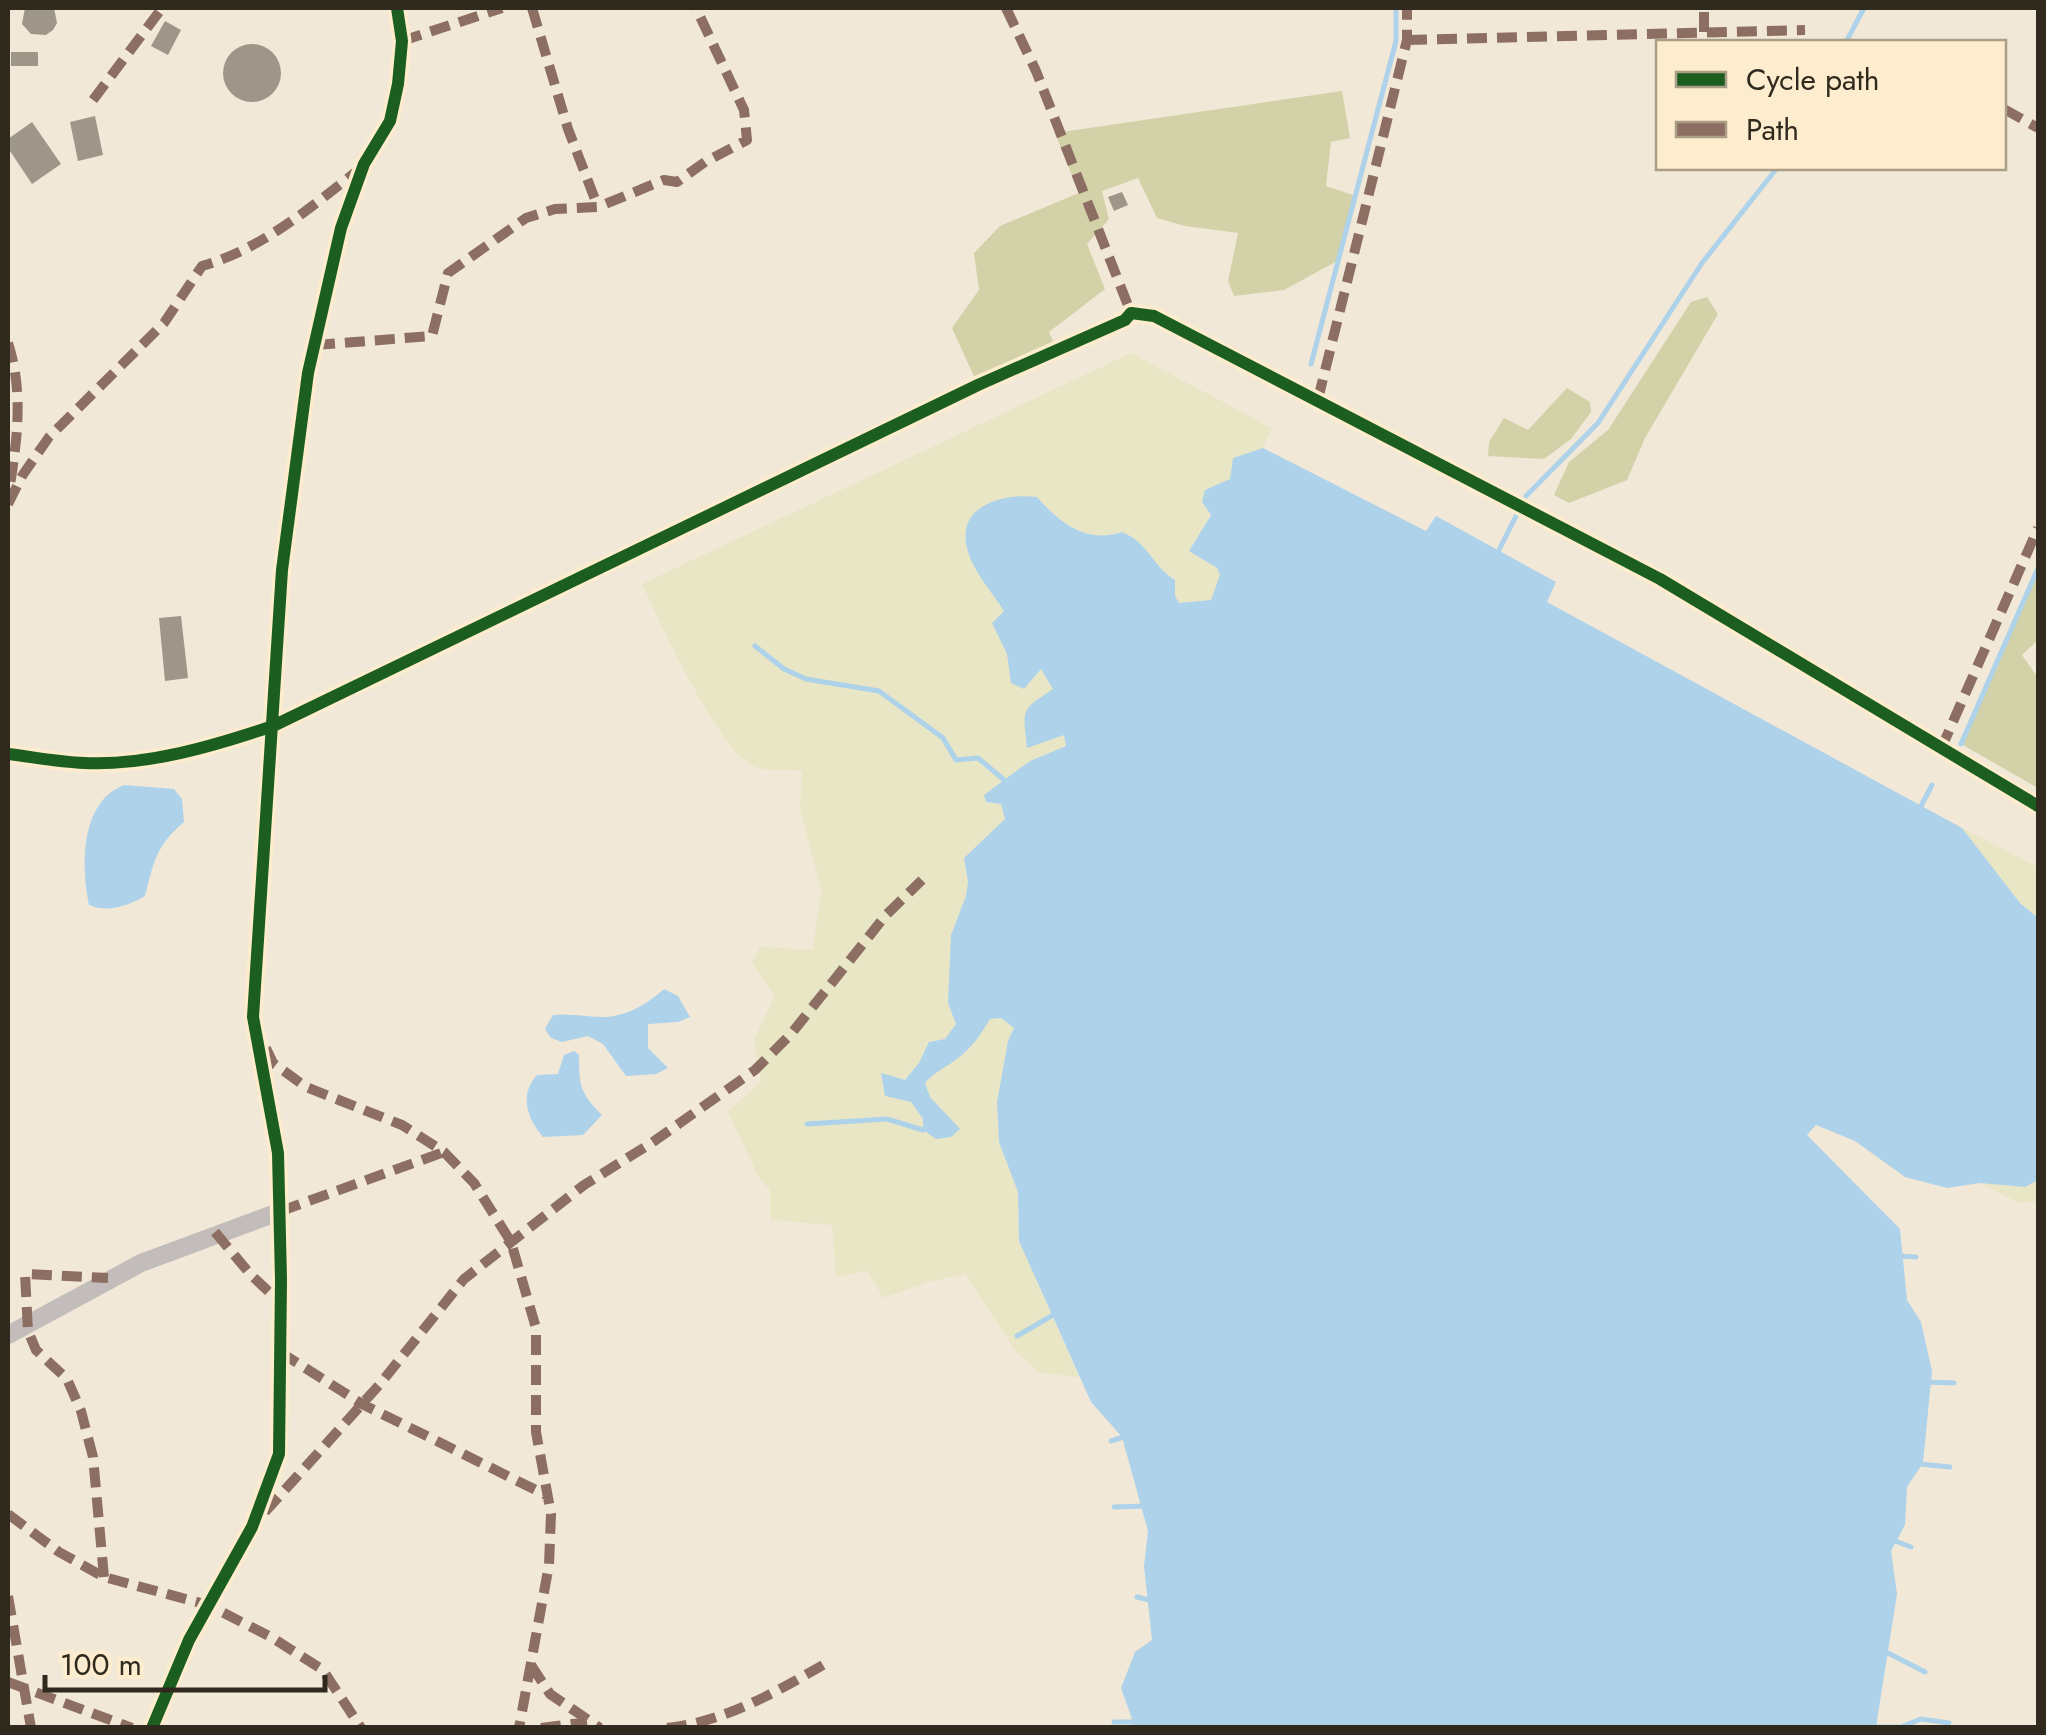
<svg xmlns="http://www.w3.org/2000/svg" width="2046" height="1735" font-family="Jost,sans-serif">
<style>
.green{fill:#e8e6c5}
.forest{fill:#d2d1a7}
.water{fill:#add2ea}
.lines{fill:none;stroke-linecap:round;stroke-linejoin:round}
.stream{stroke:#add2ea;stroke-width:5}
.building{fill:#9f968a}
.street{stroke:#c2bdba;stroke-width:18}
.quiet{stroke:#8d6e63;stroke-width:10;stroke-dasharray:20 10;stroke-linecap:butt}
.cycleway-casing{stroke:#fdeccd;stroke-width:19}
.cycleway{stroke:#1b5e20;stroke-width:12}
</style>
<rect width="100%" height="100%" fill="#f2e8d8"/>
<!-- green -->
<path class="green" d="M1131 353 1272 428 1263 448 1233 458 1230 479 1189 551 1217 568 1220 575 1211 601 1180 604 1175 596V580C1151 565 1149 543 1122 532 1086 544 1061 523 1037 497L966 546 1004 611 993 623 1007 654 1011 683 1041 668 1054 690 1028 747 1064 735 1066 746 1030 761 1001 804 1005 819 964 858 968 882 966 896 951 935 956 1024 945 1039 929 1042 919 1063 905 1080 881 1074 885 1096 911 1102 923 1119 959 1129 930 1097 925 1083C934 1072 946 1067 958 1058 972 1048 981 1034 990 1019L1001 1018 1014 1028 1008 1041 997 1102 999 1142 1018 1192 1019 1241 1079 1377 1041 1373 1016 1352 965 1274 928 1282 883 1298 868 1271 836 1277 832 1225 770 1220V1190L759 1178 728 1112 761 1081 754 1039 775 996 752 962 760 947 813 950 821 890 800 810 802 771C788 769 770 772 756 767 721 757 659 620 642 584Z
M1962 828 2038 867V918L2020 903Z
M2038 1180V1201L2019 1203 1980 1183 2025 1187Z"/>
<!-- forest -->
<path class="forest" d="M1342 91 1350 138 1331 142 1326 186 1356 196 1339 260 1284 290 1234 296 1228 281 1238 233 1185 226 1157 218 1138 178 1102 191 1109 219 1087 244 1105 289 1049 332 1056 348 977 383 952 328 979 290 974 253 1000 226 1079 193 1055 133Z
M1707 297 1718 314 1645 438 1627 480 1569 503 1554 495 1569 462 1608 430 1691 302Z
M1567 388 1590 402 1591 412 1571 439 1544 459 1488 456 1489 442 1504 418 1528 430Z
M2038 568V640L2022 655 2038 678V788L1961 744Z"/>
<!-- water -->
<path class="water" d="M1263 448 1426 531 1436 516 1556 582 1547 602 1962 828 2020 903 2038 918V1180L2025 1187 1980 1183 1947 1188 1905 1177 1855 1141 1816 1125 1807 1135 1900 1229 1907 1300 1921 1322 1932 1371 1923 1463 1907 1487 1905 1525 1891 1551 1897 1594 1876 1727H1131L1132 1719 1121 1688 1135 1652 1152 1640 1144 1566 1148 1531 1122 1437 1091 1402 1019 1241 1018 1192 999 1142 997 1102 1008 1041 1014 1028 1001 1018 990 1019C981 1034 972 1048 958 1058 947 1067 934 1072 925 1083L930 1097 960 1129 951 1137 936 1139 923 1130V1119L911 1102 885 1096 881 1073 905 1080 919 1063 929 1042 945 1039 956 1024 948 1003 951 935 966 896 968 882 964 858 1005 819 1001 804 986 802 984 795 1030 761 1066 746 1064 735 1027 748C1023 708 1020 711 1053 689L1041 669 1024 689 1011 683 1007 654 992 623 1004 611C992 592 972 570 967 548 956 504 1006 493 1037 497 1060 523 1086 544 1122 532 1149 543 1151 565 1175 580V596L1179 603 1211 600 1220 575 1217 568 1189 551 1211 515 1202 502 1205 490 1230 479 1233 458Z
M124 785 174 789 182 799 184 822C156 846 154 861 145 896 127 906 109 913 89 905 81 866 80 802 124 785Z
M664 989 678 996 690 1017 678 1022 648 1024V1048L668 1068 656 1074 626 1076 603 1044 588 1036 562 1042 551 1038 545 1029 553 1015C571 1013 587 1017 604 1017 628 1016 647 1004 664 989Z
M574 1051 579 1055C579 1086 580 1093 602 1115L583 1135 543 1137C527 1118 519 1095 537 1075L558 1074 564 1055Z"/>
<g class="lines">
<!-- stream -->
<path class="stream" d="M1846 42 1864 8
M1311 364 1396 41V8
M1526 496 1598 423 1702 263 1777 168
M1499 550 1517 514
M755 646 784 669 806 679 879 691 943 738 956 760 978 758 1003 779
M1961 744 2038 568
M1921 806 1932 785
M807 1124 887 1119 923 1130
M1899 1256 1916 1257
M1017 1336 1053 1315
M1927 1382 1954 1383
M1111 1441 1127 1436
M1919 1464 1950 1467
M1114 1507 1146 1506
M1890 1539 1911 1547
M1137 1597 1154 1601
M1884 1651 1925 1672
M1114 1722H1136
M1874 1727H1901L1921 1719 1949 1723"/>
</g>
<!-- building -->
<path class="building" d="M25 8H54L57 23 53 30 46 35 31 34 22 24Z
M165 21 181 30 168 55 151 46Z
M223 73a29 29 0 1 1 58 0a29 29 0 1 1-58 0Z
M11 52H38V66H11Z
M95 116 103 155 78 161 70 122Z
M32 122 61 164 32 184 8 148V139Z
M1122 192 1128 205 1114 211 1108 197Z
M181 616 188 678 165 681 159 618Z"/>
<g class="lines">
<!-- street -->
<path class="street" d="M8 754C33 757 59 762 84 763 147 766 214 746 273 726L978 385 1125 320 1131 313 1154 316 1660 579 2038 806
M8 1335 141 1263 281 1211
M152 1728 189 1640 252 1527 279 1454 281 1280 278 1153 253 1017 282 570 308 373 341 228 364 164 390 121 398 84 402 41 397 8"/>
<!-- quiet -->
<path class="quiet" d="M532 8 568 129 598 207
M1006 8 1036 71 1131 313
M1704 32V8
M1407 40 1805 30
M402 41 502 8
M93 100 162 8
M2004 109 2038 128
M8 343C24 392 17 442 9 491
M315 345 432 336 448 273 526 218 555 209 598 207 664 180 677 182 705 162 747 140 744 110 696 8
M1318 399 1407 40V8
M8 504 22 476 49 437 164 323 202 266C264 248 311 207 361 168
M1941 749 2038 528
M266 1048 273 1063 306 1087 402 1125 444 1152 474 1183 511 1242 536 1328V1432L551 1514 549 1565 519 1728
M281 1211 444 1152
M215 1232 251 1275 281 1303
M280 1352 362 1404 548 1496
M265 1512 380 1384 464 1279 584 1185 650 1144 755 1070 791 1034 886 915 922 880
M8 1514 59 1552 104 1577 208 1605 271 1637 323 1670 361 1728
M104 1577 93 1457 81 1411 67 1379 36 1350 28 1331 25 1274 108 1278
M8 1596 31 1728
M531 1665 550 1694 600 1728
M8 1682 132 1728
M541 1728 587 1722
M667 1728C724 1722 774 1693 823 1665"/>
<defs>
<path id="cycleway" d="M8 754C33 757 59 762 84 763 147 766 214 746 273 726L978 385 1125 320 1131 313 1154 316 1660 579 2038 806
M152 1728 189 1640 252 1527 279 1454 281 1280 278 1153 253 1017 282 570 308 373 341 228 364 164 390 121 398 84 402 41 397 8"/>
</defs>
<!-- cycleway casing -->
<use href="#cycleway" class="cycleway-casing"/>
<!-- cycleway -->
<use href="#cycleway" class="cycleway"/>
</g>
<!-- border -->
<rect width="2046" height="1735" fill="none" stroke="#302a1e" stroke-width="20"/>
<!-- legend -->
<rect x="1656" y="40" width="350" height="130" fill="#fdeccd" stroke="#ab9e87" stroke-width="2.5"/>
<rect x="1676" y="72" width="50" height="15" fill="#1b5e20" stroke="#ab9e87" stroke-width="2.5"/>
<text x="1746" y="90" font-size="30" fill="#302a1e">Cycle path</text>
<rect x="1676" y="122" width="50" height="15" fill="#8d6e63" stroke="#ab9e87" stroke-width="2.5"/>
<text x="1746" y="140" font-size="30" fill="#302a1e">Path</text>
<!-- scale -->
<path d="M45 1675v15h280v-15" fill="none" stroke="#302a1e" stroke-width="5"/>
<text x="60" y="1675" font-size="30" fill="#302a1e" stroke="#fdeccd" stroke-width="8" paint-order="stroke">100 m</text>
</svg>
